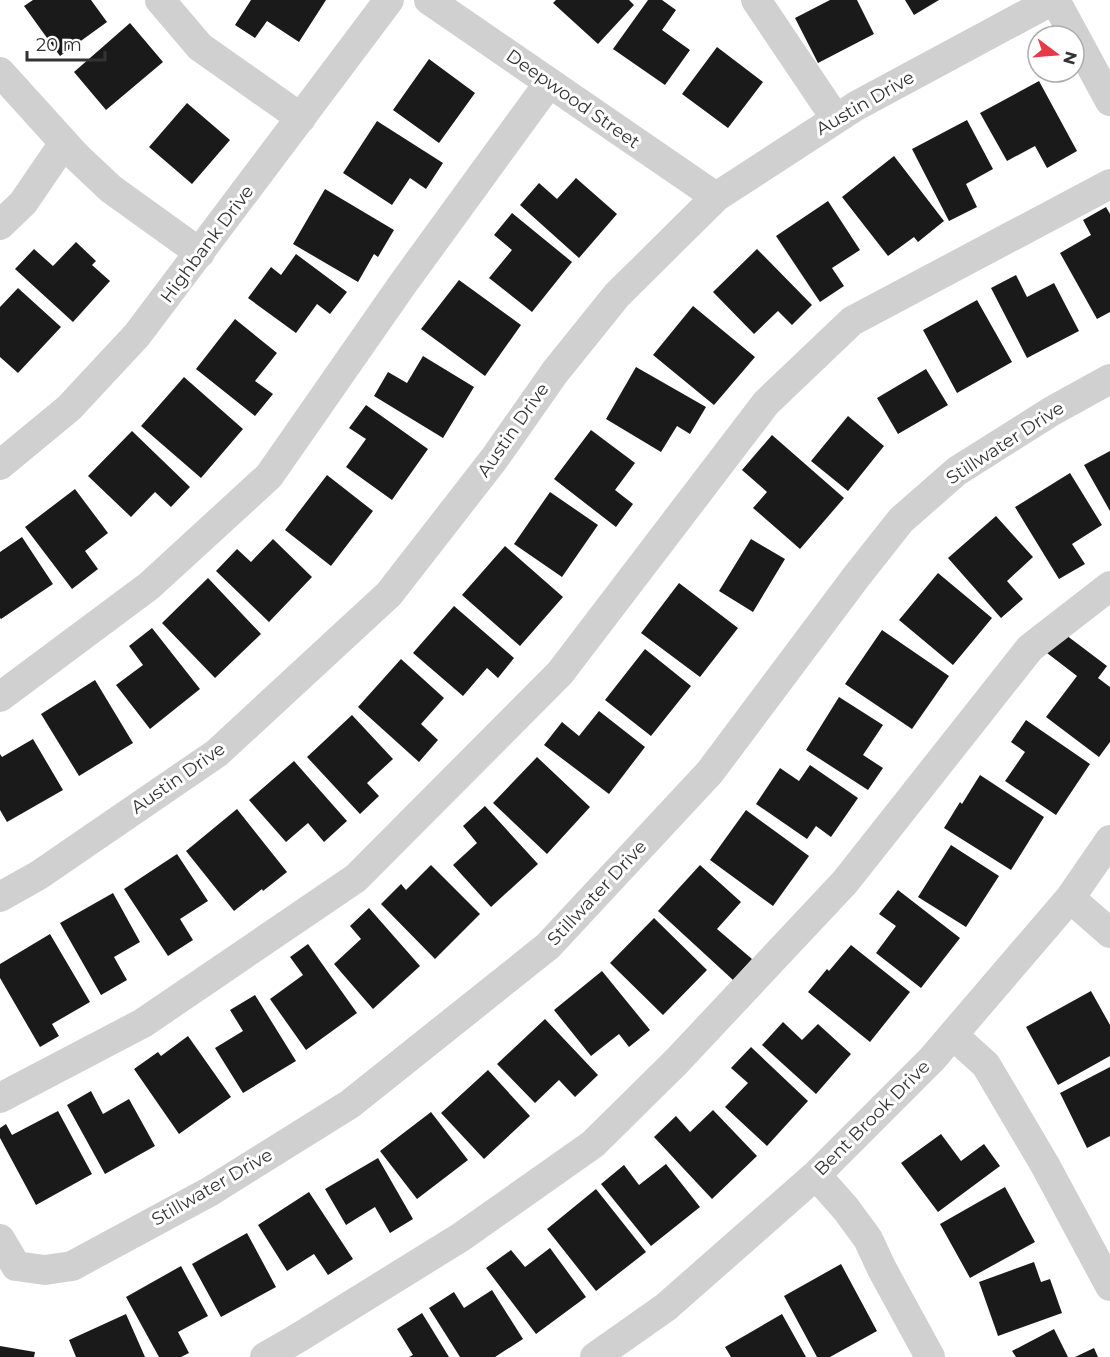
<svg xmlns="http://www.w3.org/2000/svg" width="1110" height="1357" font-family="Montserrat,sans-serif">
<style>
.building{fill:#1a1a1a}
.lines{fill:none;stroke-linecap:round;stroke-linejoin:round}
.minor{stroke:#d0d0d0;stroke-width:30}
.labels{text-anchor:middle;dominant-baseline:central;stroke-width:6;stroke-linejoin:round;paint-order:stroke}
.street-label{font-size:18px;fill:#333;stroke:#fff}
</style>
<rect width="100%" height="100%" fill="#fff"/>
<!-- building -->
<path class="building" d="M33 0H91L107 22 60 56 24 6Z
M251 0H326L299 42 267 21 255 38 235 25Z
M556 0H629L634 5 598 44 553 3Z
M648 0H662L676 10 662 30 690 50 665 85 613 49Z
M830 0H857L874 34 818 63 795 18Z
M905 0H939L914 15Z
M130 23 163 62 106 110 74 72Z
M717 47 763 82 728 128 682 94Z
M429 59 475 93 439 143 393 110Z
M1039 81 1077 151 1047 168 1035 146 1007 161 980 113Z
M187 103 230 140 192 184 149 147Z
M967 120 993 169 966 184 977 207 949 221 912 149Z
M377 121 443 163 426 189 410 178 392 205 343 173Z
M894 156 944 221 918 242 914 237 888 256 842 197Z
M576 178 617 214 579 258 520 205 539 183 557 199Z
M325 189 394 230 378 257 374 254 358 282 293 244Z
M828 201 860 250 832 268 844 286 820 302 776 236Z
M1106 207 1110 214V312L1097 319 1060 253 1091 235 1083 220Z
M512 213 572 262 532 312 489 278 512 250 494 235Z
M76 242 96 261 92 265 110 281 73 322 15 269 34 249 53 266Z
M757 249 812 305 792 325 778 311 754 334 713 292Z
M296 254 347 292 330 314 317 304 296 333 248 298 271 267 281 275Z
M1016 275 1027 297 1054 283 1079 331 1027 358 991 288Z
M459 280 521 325 485 376 421 329Z
M18 288 61 327 18 373 0 357V307Z
M977 300 1012 362 957 393 923 330Z
M693 306 755 357 714 405 653 355Z
M235 319 277 353 255 381 273 394 255 416 196 369Z
M423 356 474 387 443 438 374 396 388 372 407 383Z
M636 367 706 407 690 434 677 426 661 452 606 419Z
M926 369 948 405 898 434 877 398Z
M184 377 243 429 201 478 141 426Z
M366 405 428 449 392 500 346 467 366 439 349 428Z
M848 416 884 446 848 491 811 461Z
M591 430 635 463 615 490 633 504 616 527 554 479Z
M132 431 190 487 171 507 155 492 131 517 88 476Z
M772 435 844 498 800 549 753 508 767 492 742 470Z
M1110 451V511L1084 465Z
M1070 473 1102 525 1072 544 1085 564 1059 579 1015 507Z
M327 475 373 511 331 566 285 530Z
M75 489 108 533 85 551 98 569 72 589 25 527Z
M550 492 598 525 562 577 514 544Z
M996 516 1033 557 1007 581 1023 599 1001 618 948 558Z
M22 537 53 584 1 619 0 618V552Z
M273 539 312 577 269 622 216 571 237 549 251 562Z
M751 539 785 559 753 612 719 591Z
M505 546 563 597 520 646 462 595Z
M938 573 992 618 953 665 899 620Z
M208 578 261 634 215 678 162 623Z
M679 583 738 628 700 677 641 633Z
M454 606 514 658 498 678 487 668 463 696 413 653Z
M152 628 200 689 150 729 116 685 143 665 129 646Z
M882 630 949 676 912 729 845 684Z
M1062 632 1107 666 1098 678 1110 687V742L1099 757 1046 717 1077 676 1047 653Z
M645 649 691 686 651 736 605 700Z
M401 659 444 698 421 724 438 740 419 762 358 707Z
M95 680 133 743 79 776 41 714Z
M839 697 883 725 863 755 883 768 868 790 806 750Z
M599 711 645 747 609 794 544 745 562 722 579 736Z
M352 715 393 759 367 783 379 796 360 814 307 757Z
M1026 720 1090 764 1056 815 1005 781 1025 752 1011 742Z
M33 739 63 790 7 822 0 810V754L2 757Z
M537 757 590 807 547 854 493 803Z
M294 761 347 821 324 842 308 823 286 842 249 800Z
M810 765 858 798 831 837 816 826 807 839 756 804 780 768 799 781Z
M980 775 1044 817 1011 870 944 828 960 802 962 804Z
M485 806 538 864 491 907 453 865 477 843 463 826Z
M237 809 287 872 263 891 262 889 234 911 186 851Z
M746 810 809 856 773 906 710 860Z
M951 845 999 876 966 927 918 897Z
M177 854 208 901 180 919 193 940 168 956 124 889Z
M431 865 480 914 435 959 381 904 401 884 406 890Z
M700 865 741 902 717 929 752 959 733 980 658 911Z
M898 890 960 938 921 988 876 953 896 926 879 914Z
M113 893 140 942 114 957 127 980 101 995 60 923Z
M369 908 420 966 373 1009 334 964 361 939 350 926Z
M654 918 707 970 663 1015 610 963Z
M50 934 90 1002 52 1024 59 1036 40 1047 0 978V964Z
M308 944 357 1013 306 1050 270 999 303 975 290 957Z
M851 945 910 992 870 1042 808 992 827 969 829 971Z
M602 971 650 1030 629 1047 619 1034 591 1056 554 1010Z
M1091 991 1110 1025V1056L1058 1085 1026 1027Z
M255 995 296 1061 243 1093 215 1048 243 1031 230 1010Z
M545 1019 598 1075 575 1097 559 1080 535 1103 497 1064Z
M783 1022 802 1040 818 1024 851 1054 816 1094 762 1045Z
M188 1036 231 1097 179 1134 134 1069 158 1052 161 1056Z
M751 1047 808 1101 767 1146 725 1107 748 1083 731 1068Z
M1110 1067V1136L1087 1148 1060 1093Z
M488 1070 530 1116 484 1159 441 1113Z
M91 1091 103 1114 129 1099 155 1146 105 1174 67 1105Z
M713 1110 757 1156 712 1199 654 1137 676 1116 690 1132Z
M58 1111 92 1174 36 1205 0 1138V1128L6 1124 12 1135Z
M431 1112 468 1160 417 1199 380 1151Z
M941 1134 961 1161 984 1144 1000 1166 938 1212 901 1163Z
M378 1158 413 1219 390 1233 375 1207 346 1225 325 1189Z
M666 1164 700 1207 651 1246 601 1184 624 1165 639 1185Z
M1005 1187 1035 1242 970 1278 940 1224Z
M596 1189 646 1252 596 1291 547 1229Z
M309 1192 353 1259 328 1275 314 1254 287 1271 258 1225Z
M247 1233 276 1287 221 1317 192 1264Z
M550 1248 586 1297 536 1334 486 1268 511 1250 525 1267Z
M1034 1262 1041 1282 1050 1279 1062 1313 998 1336 979 1282Z
M841 1264 877 1331 830 1357H817L784 1296Z
M181 1266 208 1316 178 1332 189 1353 181 1357H159L126 1297Z
M492 1290 523 1339 495 1357H460L429 1308 454 1292 464 1308Z
M422 1313 449 1357H409L413 1355 397 1329Z
M126 1314 145 1357H76L69 1340Z
M782 1314 806 1357H731L725 1347Z
M1054 1329 1068 1357H1016L1012 1351Z
M0 1346 35 1352 34 1357H0Z
M1094 1348 1098 1357H1075Z"/>
<g class="lines">
<!-- minor -->
<path class="minor" d="M160 0 200 47 301 118
M429 0 716 197
M756 0 836 119
M1055 0 1110 101
M0 72 77 157 111 189 200 253
M0 225 23 203 64 143
M0 465 69 408 137 335 389 0
M0 697 149 586 269 476 402 285 549 83
M0 897 39 875 217 753 389 594 494 459 555 372 617 295 716 197 856 106 1053 0
M1070 898 1110 933
M953 1035 986 1065 1045 1165 1110 1286
M0 1098 143 1023 356 878 560 673 766 403 852 321 1110 184
M816 1175 846 1209 868 1239 882 1269 930 1357
M0 1239 16 1266 45 1270 72 1266 209 1192 350 1104 548 946 710 772 856 577 901 520 957 471 1052 411 1110 379
M265 1357 298 1338 461 1237 593 1144 677 1061 845 882 1030 648 1110 586
M595 1357 666 1307 816 1175 932 1059 1070 898 1110 840"/>
</g>
<g class="labels">
<!-- street labels -->
<g class="street-label">
<text transform="translate(573 99) rotate(35)">Deepwood Street</text>
<text transform="translate(865 103) rotate(-30)">Austin Drive</text>
<text transform="translate(207 244) rotate(-53)">Highbank Drive</text>
<text transform="translate(513 430) rotate(-55)">Austin Drive</text>
<text transform="translate(1005 443) rotate(-33)">Stillwater Drive</text>
<text transform="translate(178 778) rotate(-35)">Austin Drive</text>
<text transform="translate(597 893) rotate(-47)">Stillwater Drive</text>
<text transform="translate(872 1118) rotate(-45)">Bent Brook Drive</text>
<text transform="translate(212 1187) rotate(-30)">Stillwater Drive</text>
</g>
</g>
<!-- north arrow -->
<g transform="translate(1056 54) rotate(106)"><circle r="28" fill="#ffffff" stroke="#adadad" stroke-width="1.5"/>
<path d="M0-4.5L10 22L0 15L-10 22Z" fill="#e63946"/>
<text y="-9" font-size="16" font-weight="bold" text-anchor="middle" fill="#333333">N</text>
</g>
<!-- scale -->
<path d="M27 51v9h78v-9" fill="none" stroke="#333333" stroke-width="3"/>
<text x="36" y="51" font-size="18" fill="#333333" stroke="#ffffff" stroke-width="4.5" paint-order="stroke">20 m</text>
</svg>
